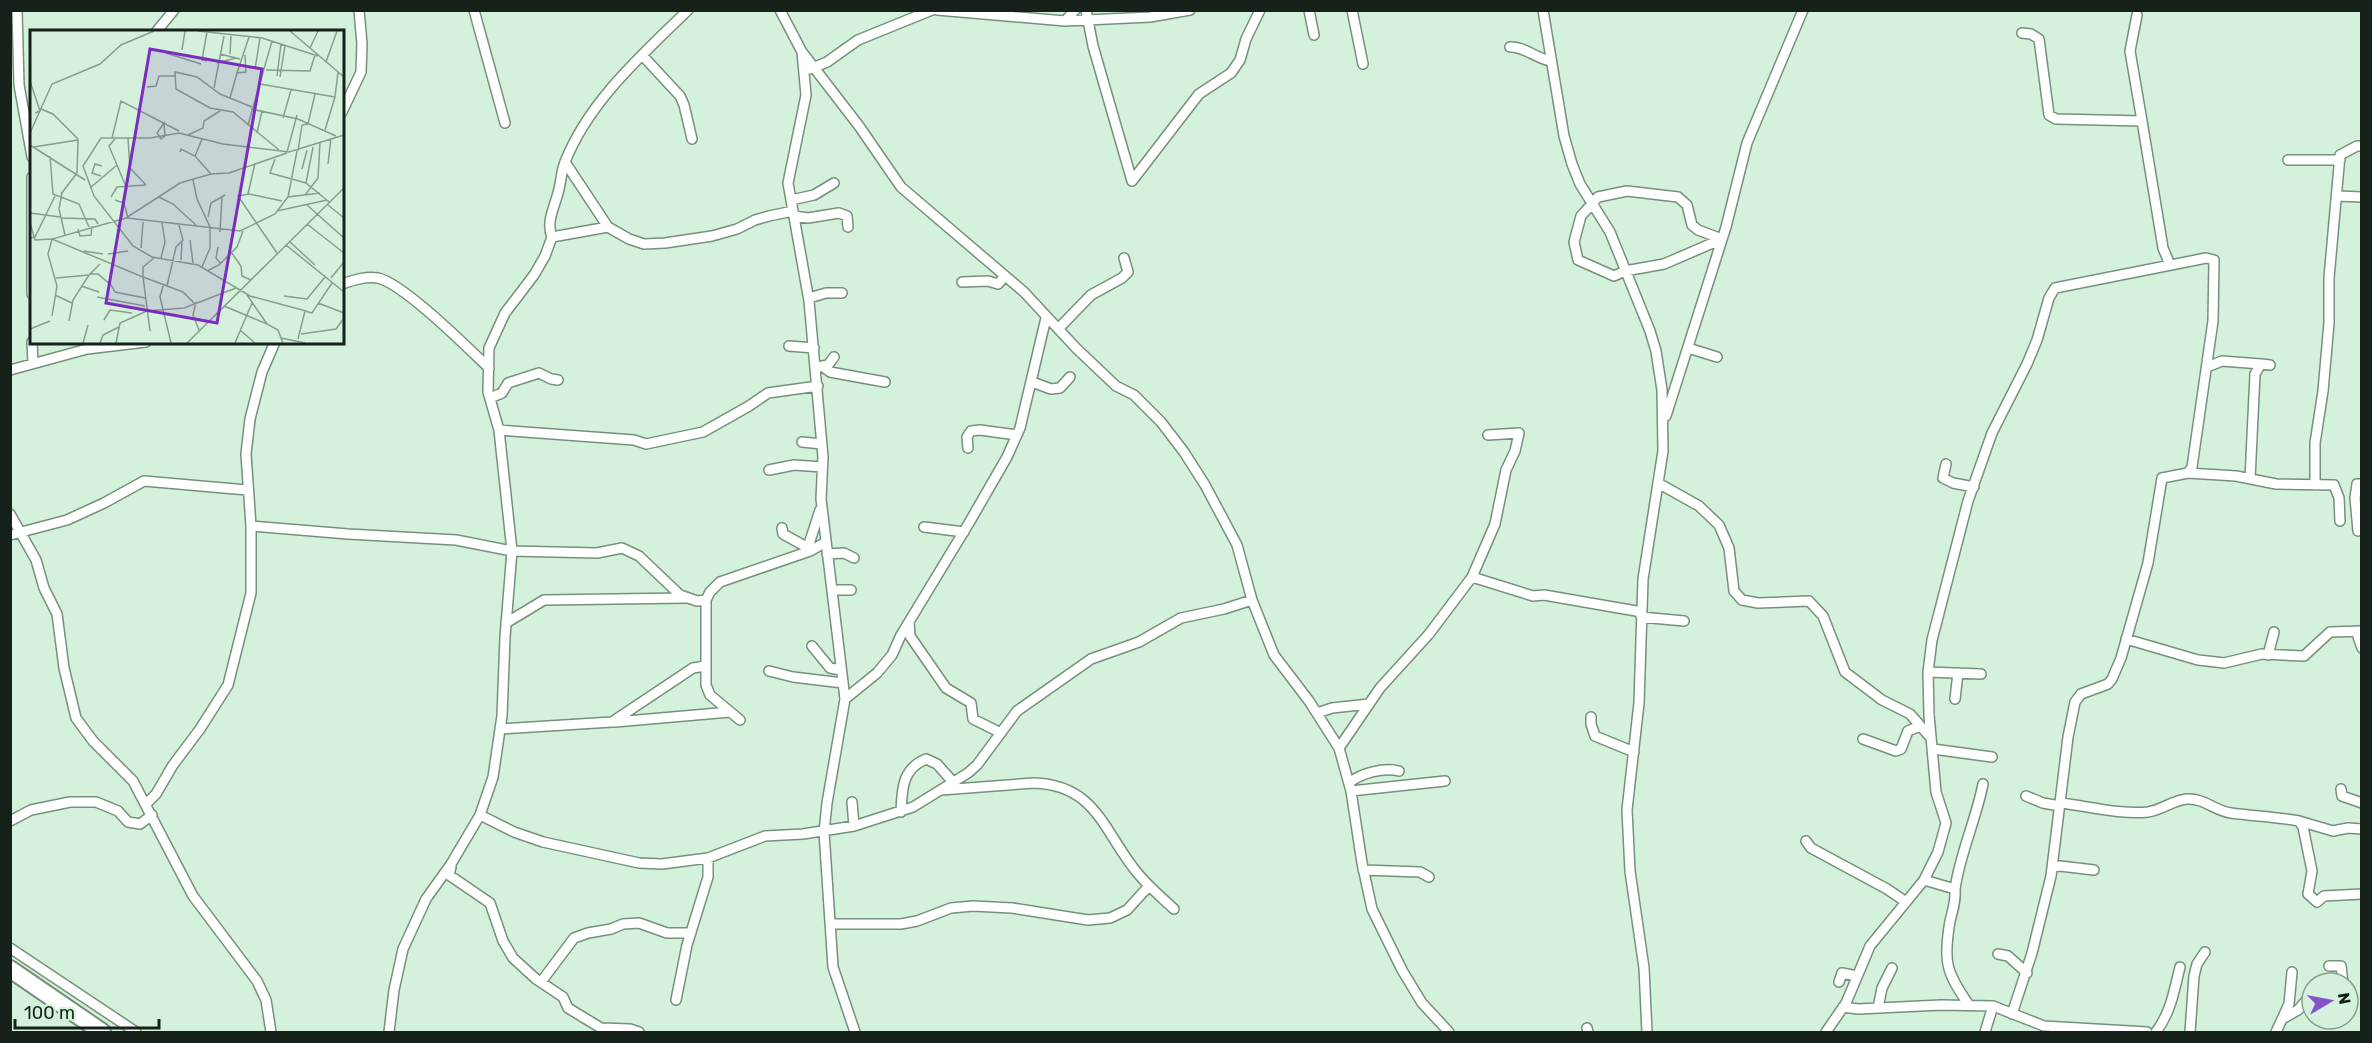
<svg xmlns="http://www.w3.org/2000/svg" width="2372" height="1043" font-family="Rubik,sans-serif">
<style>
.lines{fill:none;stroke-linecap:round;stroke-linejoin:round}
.street-casing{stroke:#76907c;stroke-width:12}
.highway-casing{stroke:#76907c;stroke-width:20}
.street{stroke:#fff;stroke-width:9}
.highway{stroke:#fff;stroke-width:16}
.inset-road{fill:none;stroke:#889e8d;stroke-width:1.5}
.view{fill:#7b2cbf;fill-opacity:0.15;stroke:#7b2cbf;stroke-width:3}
.inset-edge{fill:none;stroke:#162119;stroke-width:3}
</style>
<rect width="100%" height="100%" fill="#d4f1db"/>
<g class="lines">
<defs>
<path id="street" d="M17 10 19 85 32 157
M474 10 505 123
M780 10 802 52 859 126 901 187 1024 292 1076 348 1116 386 1134 395 1161 422 1184 452 1205 485 1237 545 1252 600 1274 655 1309 701 1339 748 1351 791 1362 863 1372 909 1402 970 1422 1003 1449 1032
M937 10 1065 21 1150 17 1190 10
M1086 10 1093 46 1132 181
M1309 10 1314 35
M1352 10 1363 64
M1543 10 1564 136 1572 164 1580 184 1610 232 1650 331 1656 351 1662 390 1663 451 1643 579 1639 703 1627 810 1630 871 1644 968 1647 1032
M2137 15 2130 51 2142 121
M1065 21 1075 10
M156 32 174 10
M2022 33 2031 34 2039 39 2049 115 2056 119 2142 121 2163 248 2170 265
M1510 47C1523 46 1536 58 1550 61
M802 52 806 95 788 183 809 301 823 457 821 499 845 699 827 803 824 832 833 967 855 1032
M642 55 680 96 684 105 692 139
M810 69 827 62 858 40 932 10
M342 112 361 72 362 44 359 10
M2288 160H2340
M565 162 608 227 629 239 644 244 665 243 712 236 737 229 755 220 769 216 793 211
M32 177V294
M1132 181 1199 94 1231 73 1240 60 1246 39 1260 10
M1627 191 1678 197 1687 205 1692 225 1698 230 1722 239 1664 264 1625 271 1614 276 1578 260 1574 242 1581 216 1598 197Z
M2337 196 2362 197
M791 200 814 195 834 183
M794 216 808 218 839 213 847 216 848 227
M552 237 608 227
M962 282 988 281 998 284 1005 276
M342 284C354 280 366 276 378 278 404 284 468 348 489 368
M809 298 826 293H842
M1059 328 1091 295 1122 278 1128 272 1124 258
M32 342 33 363
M789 346 814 348
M1688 348 1717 357
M822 366 830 372 885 382
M818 367 828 365 834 357
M2207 367 2222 361 2261 364
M10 370 87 349 146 342
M1032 382 1051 389 1060 388 1070 377
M490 398 502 393 508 383 539 373 551 379 558 380
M1666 416 1726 227 1747 143 1803 10
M499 430 634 440 646 444 703 432 749 406 768 393 818 386
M802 442 822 444
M968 448 967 437 971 431 980 430 1017 435
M1946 464 1943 478 1953 483 1974 487
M769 470 794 465 822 467
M2188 473 2236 476 2276 484 2334 485 2339 498 2340 521
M2250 479 2255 374 2261 364 2270 365
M1658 483 1699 506 1719 525 1729 548 1734 591 1742 600 1758 603 1809 601 1823 616 1845 672 1882 700 1910 714 1931 738
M2315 485V443L2323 391 2329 323V278L2340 155 2357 146H2362
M10 514 36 560 44 588 57 614 64 668 76 718 93 741 133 781 193 896 257 981 266 1000 271 1032
M251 526 348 534 456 540 512 551 597 553 622 548 639 556 680 595 697 601 706 600 710 592 720 582 810 551 826 542
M924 527 964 532
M782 528 783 534 812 550
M2358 531 2355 498 2357 484H2362
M10 535 67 520 104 503 144 481 247 490
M808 547 820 510
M827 554 844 553 854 558
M1472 577 1533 596 1544 595 1642 612
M832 590H851
M706 600V685L710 695 740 720
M1641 617 1684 621
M909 622 910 636 946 688 971 703 973 719 1001 733
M506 623 544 600 686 598
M2356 631 2362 648
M2126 639 2198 660 2216 662 2224 663 2262 654 2304 656 2330 632 2362 631
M812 646 830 668 841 670
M2268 655 2274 632
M769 671 793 677 843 683
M1928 672 1981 674
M845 699 877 673 892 655 901 635 969 523 1007 457 1020 428 1046 318
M1955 699 1958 673
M1317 713 1332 708 1369 704
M1591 717V724L1595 736 1634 752
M615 722 730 712
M500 729 612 722 693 668 705 666
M1863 739 1896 751 1901 749 1908 731 1920 726
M1339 748 1380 688 1429 634 1472 577 1495 524 1506 470 1515 451 1519 433 1488 435
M1933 749 1992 757
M1349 783C1361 773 1384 767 1399 771
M2341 789 2342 796 2362 803
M941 790 1034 783C1093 785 1102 826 1132 866 1144 883 1159 895 1174 909
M1351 791 1445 781
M2026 796 2043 803 2060 806
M852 802 854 826
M2061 803C2087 806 2122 815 2148 812 2162 810 2173 800 2187 799 2204 798 2215 811 2231 813 2253 816 2277 817 2299 821L2303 827 2312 871 2308 894 2317 902 2324 896 2362 894
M146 804 156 794 173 765 200 729 228 685 251 593V526L246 454 250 419 262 372 275 342
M901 812C902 789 902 769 926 759L937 764 953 782
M480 815 514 832 543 842 639 863 662 864 708 858 765 836 803 834 854 826 913 807 968 773 977 765 1017 711 1091 659 1139 642 1181 618 1224 609 1252 600
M10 821 31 810 70 802H96L118 811 128 822 140 824 152 815
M2299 821 2333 831 2348 828 2362 829
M1806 841 1811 848 1887 889 1906 902
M451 867 449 875 490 903 503 941 513 958 536 979 563 997 568 1008 601 1028 630 1029 639 1032
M2053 867 2060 866 2094 870
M1363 870 1420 872 1429 877
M1924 880 1955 889C1956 900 1953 910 1950 921 1943 962 1946 972 1969 1005
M1955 889C1960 853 1976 820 1983 784
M831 924H901L917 921 951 908 973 906 1012 908 1088 920 1110 918 1127 910 1148 887
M10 948 136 1032
M1998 954 2008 956 2027 973
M2329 966H2341L2343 983
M541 982 574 938 588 933 611 929 623 924 639 923 667 933H691
M1839 982 1842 973 1857 976
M676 1000 687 945 708 877V858
M1843 1007 1858 1009 1941 1005 1993 1006 2044 1026 2147 1032
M1878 1008 1882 988 1892 968
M2282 1019 2298 1010 2312 994
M1587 1028 1588 1032
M389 1032 394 990 403 949 426 899 451 864 480 815 493 777 502 716 505 637 512 551 499 430 488 392 489 348 505 313 534 275 545 256 552 237C546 222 554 208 558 193 561 183 561 172 565 162 589 101 642 55 688 10
M1826 1032 1846 1003 1870 946 1924 880 1938 852 1946 823 1936 792 1929 715 1928 672 1932 640 1968 501 1992 433 2027 364 2037 340 2049 298 2055 288 2206 258 2214 260 2213 321 2192 467 2188 473 2162 478 2148 563 2121 658 2112 679 2108 684 2081 694 2075 702 2068 737 2051 876 2032 953 2012 1014
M1985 1032 1993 1006
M2156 1032C2171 1012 2174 991 2180 967
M2190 1032 2194 976 2197 964 2205 952
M2276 1032 2289 1004 2292 972"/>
<path id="highway" d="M10 969 102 1032"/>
</defs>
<!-- street casing -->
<use href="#street" class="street-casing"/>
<!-- highway casing -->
<use href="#highway" class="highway-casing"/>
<!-- street -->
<use href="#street" class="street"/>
<!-- highway -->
<use href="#highway" class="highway"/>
</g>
<!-- overview -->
<g transform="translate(30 30)">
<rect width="314" height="314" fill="#d4f1db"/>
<path class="inset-road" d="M168 1 232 8 288 26M260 1 314 47M280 18 288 1M152 20 155 1M136 23 171 34M190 24 210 29M200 24 201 6M177 31 172 30 177 2M296 32 307 1M187 33 206 28M225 39 230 8M236 40 280 41 285 25M207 43 219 7M247 46 251 14M250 47 255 16M0 51 10 81 5 83M230 54 305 67M117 57 126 56 129 46H145M184 58 194 6M200 68 207 43 216 42 215 25M222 77 190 64 167 47 145 42 146 59 180 78 203 82 249 120M11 79 23 84 48 109M221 79 268 89 306 106M253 88 261 60M134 93 135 106 131 109 127 103ZM218 95 242 11M272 95 278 94 285 64M295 100 305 67 308 42M0 103 22 54 70 34 91 15 124 1M227 103 232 81M158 105 173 98 174 91 190 81M82 108 91 71 149 101M85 109 79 116 97 159M0 115 55 150M4 117 48 110 47 143M268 121 272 95M150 122 151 119 165 126 181 144M257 122 267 85M20 126 23 164 49 174 59 197M165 126 172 109M245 129 240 143 276 153 299 172M298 134 301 108M100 138 116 155M272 139 277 120M71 146 62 143 65 134 72 136M163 150 167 169 180 197V218L172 237M276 153 283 117M60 158 87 135M32 163 29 179 35 205M31 164 47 143M218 164 225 133M275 165 288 148 290 113M81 167 87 157 116 155M129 167 143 174 166 195M258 167 267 121M85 170 94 173 98 188M277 175 314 208M298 175 314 188M247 181 297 170M0 183 30 187M178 187 181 173 195 165M31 188 65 189 68 194M97 188 210 201 245 184 258 167 290 163M91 190 100 140 98 108M0 193 5 210 22 209 113 247 120 301M277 194 314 223M48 199 50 206 61 205 62 196M190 202 192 167M0 208 5 207 25 166M160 210 163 233M260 212 285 235M256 215 314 262M188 217 186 228 191 234M111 218 113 192M54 221 73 224M201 222 211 236 212 246 221 250M247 223 208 166 219 164 252 171M78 224 98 221M124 228 113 237V247L153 262 164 273M131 228 135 212 132 193M151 230 152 211M177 241 189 235 207 217 213 201M59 244H68L81 255M26 248 59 245 70 234M301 248 314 232M80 253 85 262 115 268M51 256 69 262M133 256 130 267 141 313M137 256 146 217 153 210 149 195M25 265 42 273M217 265 237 294 248 300 253 313M254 266 277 269 295 247M67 267 115 276M166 272 163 285 169 300M288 273 314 283M194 276 237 294M276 281 220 266 168 235 122 227 103 216 64 166 53 136 71 108H120L149 103 193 114 259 122 314 105M22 286 27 256 18 224 22 209 96 188 150 153 181 144 199 143 257 123M74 290 80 280 102 283M39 291 43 270 59 245M0 299 20 291M210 300 225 313M271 304 306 299 314 288M251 308 275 313M268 309 275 281 282 283 302 253M53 313 58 295M70 313 73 305 89 297M86 313 90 293 117 281 154 278 206 258M157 313 314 158M205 313 222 273"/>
<path class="view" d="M120 19 232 39 187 293 76 273Z"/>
<rect width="314" height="314" class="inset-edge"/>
</g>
<!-- border -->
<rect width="2372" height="1043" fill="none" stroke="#162119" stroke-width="24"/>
<!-- north arrow -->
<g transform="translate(2330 1001) rotate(80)"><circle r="28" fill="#d4f1db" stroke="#889e8d" stroke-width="1.5"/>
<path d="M0-4.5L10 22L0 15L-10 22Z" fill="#8653cb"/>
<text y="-9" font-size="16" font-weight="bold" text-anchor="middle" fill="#162119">N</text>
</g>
<!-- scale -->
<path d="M15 1019v9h144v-9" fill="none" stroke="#162119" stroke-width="3"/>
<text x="24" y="1019" font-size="18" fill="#162119" stroke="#d4f1db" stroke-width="4.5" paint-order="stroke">100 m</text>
</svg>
